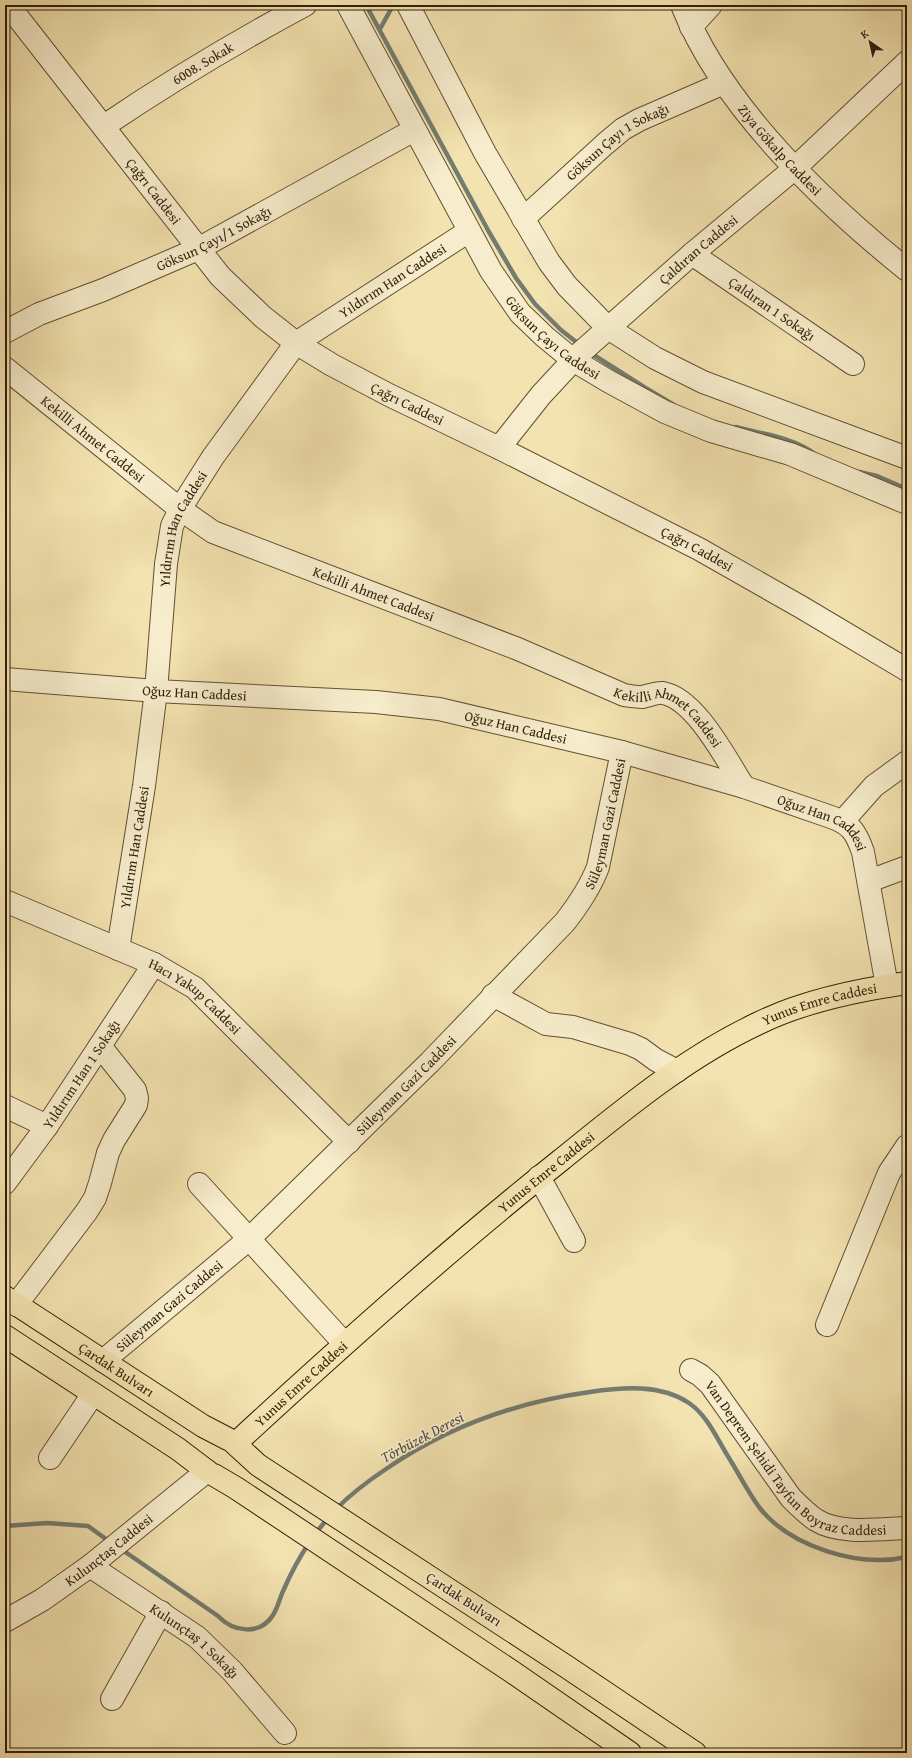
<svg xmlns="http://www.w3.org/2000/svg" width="912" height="1758" font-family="'Gentium Book Plus',serif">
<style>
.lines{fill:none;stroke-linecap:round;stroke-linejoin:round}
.stream{stroke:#747c71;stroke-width:4.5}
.minor-casing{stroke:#624f32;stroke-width:24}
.major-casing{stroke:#311e08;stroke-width:24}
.minor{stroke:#f7edcc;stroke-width:22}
.major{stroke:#f3e3b0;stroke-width:22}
.labels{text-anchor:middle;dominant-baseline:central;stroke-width:3.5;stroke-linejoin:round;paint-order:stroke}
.street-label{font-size:14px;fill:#311e08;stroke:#f7edcc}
.water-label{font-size:15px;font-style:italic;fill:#524d3d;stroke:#f7edcc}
</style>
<rect width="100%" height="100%" fill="#f3e3b0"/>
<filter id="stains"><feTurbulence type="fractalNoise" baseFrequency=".005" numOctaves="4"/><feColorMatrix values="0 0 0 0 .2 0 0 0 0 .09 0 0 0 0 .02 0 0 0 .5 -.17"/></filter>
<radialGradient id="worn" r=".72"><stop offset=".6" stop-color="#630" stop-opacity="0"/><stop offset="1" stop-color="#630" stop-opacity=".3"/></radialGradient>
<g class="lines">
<!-- stream -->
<path class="stream" d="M366 5 489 232 516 278 535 304 561 330 580 345
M380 29 391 9
M589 352 644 387 674 405
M736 427C762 434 792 437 815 454
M859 472 877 476 907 489
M336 1509C351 1494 368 1481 386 1469 447 1427 517 1402 590 1392 623 1387 661 1384 689 1403 708 1416 717 1439 729 1458 739 1474 748 1492 759 1507 790 1547 859 1568 907 1557
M5 1526 47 1523 88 1526 110 1542
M315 1534 328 1518
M121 1549 218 1616C233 1632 260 1636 273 1615 278 1607 280 1597 284 1589 291 1573 299 1558 309 1543"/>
<defs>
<g id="minor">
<path id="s1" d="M348 5 491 271 520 313 545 337 573 360 608 381 665 412 711 431 790 454 907 503"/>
<path d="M408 5 485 153 549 262 567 286 608 328 655 358 703 382 907 458"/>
<path id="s2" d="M682 5C722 107 823 202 907 270"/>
<path id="s3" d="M12 10 220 276 263 317 296 343 332 365 389 395 499 448 699 549 801 607 907 670"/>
<path d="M691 27 711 5"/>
<path id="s4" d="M104 126C169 82 236 42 305 5"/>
<path id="s5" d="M523 219 605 144 623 129 639 120 724 83"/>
<path id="s6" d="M692 254 853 364"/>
<path id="s7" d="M5 332 39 314 103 290 198 249 414 130"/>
<path id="s8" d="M5 368 180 509 213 532 518 649 624 695C630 696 636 697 642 697 649 696 656 692 663 693 696 699 727 761 744 787"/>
<path id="s9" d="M499 448 541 395 579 354 692 254 795 168 907 62"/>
<path id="s10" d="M5 679 156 691 376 702 439 709 622 752 744 787 831 817C851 824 856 832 863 852L887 986"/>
<path d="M843 821 874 786 907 762"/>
<path d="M869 881 907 867"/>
<path id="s11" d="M5 901 154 964 195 988 349 1142"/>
<path id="s12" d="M118 949 144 786 156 691 166 564 172 526 180 509 213 457 296 343 469 231"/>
<path d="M493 995 546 1024 573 1027 630 1044 641 1049 656 1060 677 1071"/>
<path d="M5 1106 47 1126"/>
<path d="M539 1177 574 1241"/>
<path id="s13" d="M5 1183 47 1126 154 964"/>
<path d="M199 1184 344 1343"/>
<path d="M16 1305 87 1211 95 1198 100 1183 108 1153 114 1140 136 1105 137 1098 135 1090 100 1046"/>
<path d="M827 1325 889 1173 907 1146"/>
<path id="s14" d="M103 1361 249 1239 430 1062 565 922C579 904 590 888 598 867L622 752"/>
<path id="s15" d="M691 1370 700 1375 710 1384 791 1498C799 1506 807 1514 816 1520 840 1535 880 1529 907 1528"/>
<path d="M50 1458 93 1394"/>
<path id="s16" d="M90 1566 197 1637 232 1671 285 1733"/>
<path id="s17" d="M5 1621 42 1600 90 1566 207 1471"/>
<path d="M112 1699 161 1612"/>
</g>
<g id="major">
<path id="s18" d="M5 1297 203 1426 228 1439"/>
<path d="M5 1336 178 1449 207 1471"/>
<path d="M214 1475 236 1488 511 1671 630 1753"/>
<path id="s19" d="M695 1753 567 1667 258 1465 235 1444C341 1346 448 1250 561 1160 623 1110 686 1057 759 1023 804 1001 857 990 907 983"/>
</g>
</defs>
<!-- minor casing -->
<use href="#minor" class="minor-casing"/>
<!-- major casing -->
<use href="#major" class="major-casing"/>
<!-- minor -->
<use href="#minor" class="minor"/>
<!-- major -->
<use href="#major" class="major"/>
</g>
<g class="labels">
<!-- street labels -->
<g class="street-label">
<text stroke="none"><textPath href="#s4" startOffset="117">6008. Sokak</textPath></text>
<text stroke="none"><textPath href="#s5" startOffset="123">Göksun Çayı 1 Sokağı</textPath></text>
<text stroke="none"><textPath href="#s2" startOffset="176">Ziya Gökalp Caddesi</textPath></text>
<text stroke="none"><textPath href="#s3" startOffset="230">Çağrı Caddesi</textPath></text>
<text stroke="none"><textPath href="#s7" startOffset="229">Göksun Çayı/1 Sokağı</textPath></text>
<text stroke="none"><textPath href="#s9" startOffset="282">Çaldıran Caddesi</textPath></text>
<text stroke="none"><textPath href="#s12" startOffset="763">Yıldırım Han Caddesi</textPath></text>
<text stroke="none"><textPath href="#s6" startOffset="97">Çaldıran 1 Sokağı</textPath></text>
<text stroke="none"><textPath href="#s1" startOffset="394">Göksun Çayı Caddesi</textPath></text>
<text stroke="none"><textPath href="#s3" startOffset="566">Çağrı Caddesi</textPath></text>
<text stroke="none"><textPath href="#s8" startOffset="113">Kekilli Ahmet Caddesi</textPath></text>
<text stroke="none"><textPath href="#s12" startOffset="427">Yıldırım Han Caddesi</textPath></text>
<text stroke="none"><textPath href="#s3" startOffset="890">Çağrı Caddesi</textPath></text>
<text stroke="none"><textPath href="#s8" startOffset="437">Kekilli Ahmet Caddesi</textPath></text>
<text stroke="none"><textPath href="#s10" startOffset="190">Oğuz Han Caddesi</textPath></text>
<text stroke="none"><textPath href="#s8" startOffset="761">Kekilli Ahmet Caddesi</textPath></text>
<text stroke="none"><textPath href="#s10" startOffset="514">Oğuz Han Caddesi</textPath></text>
<text stroke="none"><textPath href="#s14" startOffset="746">Süleyman Gazi Caddesi</textPath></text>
<text stroke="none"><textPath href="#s10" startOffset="838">Oğuz Han Caddesi</textPath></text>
<text stroke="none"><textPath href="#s12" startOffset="103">Yıldırım Han Caddesi</textPath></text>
<text stroke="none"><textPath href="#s11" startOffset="214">Hacı Yakup Caddesi</textPath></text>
<text stroke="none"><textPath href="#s19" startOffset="1292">Yunus Emre Caddesi</textPath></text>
<text stroke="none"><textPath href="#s13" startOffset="133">Yıldırım Han 1 Sokağı</textPath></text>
<text stroke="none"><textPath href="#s14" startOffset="410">Süleyman Gazi Caddesi</textPath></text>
<text stroke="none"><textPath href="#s19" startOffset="968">Yunus Emre Caddesi</textPath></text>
<text stroke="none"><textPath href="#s14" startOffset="86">Süleyman Gazi Caddesi</textPath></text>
<text stroke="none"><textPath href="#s18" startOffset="133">Çardak Bulvarı</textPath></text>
<text stroke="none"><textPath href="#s19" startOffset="644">Yunus Emre Caddesi</textPath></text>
<text stroke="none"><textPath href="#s15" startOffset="145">Van Deprem Şehidi Tayfun Boyraz Caddesi</textPath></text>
<text stroke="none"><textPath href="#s17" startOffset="126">Kulunçtaş Caddesi</textPath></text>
<text transform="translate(464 1599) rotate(33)">Çardak Bulvarı</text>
<text stroke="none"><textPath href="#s16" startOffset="129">Kulunçtaş 1 Sokağı</textPath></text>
</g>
<!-- water labels -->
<g class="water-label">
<text transform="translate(422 1437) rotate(-28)">Törbüzek Deresi</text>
</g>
</g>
<!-- margin -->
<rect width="912" height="1758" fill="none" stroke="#f3e3b0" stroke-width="20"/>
<rect x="6" y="6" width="900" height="1746" fill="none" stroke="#311e08" stroke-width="2"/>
<rect x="10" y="10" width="892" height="1738" fill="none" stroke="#311e08"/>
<!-- north arrow -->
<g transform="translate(870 42) rotate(326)" stroke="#f7edcc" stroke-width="3" paint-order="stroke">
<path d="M0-3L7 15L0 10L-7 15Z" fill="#311e08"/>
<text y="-6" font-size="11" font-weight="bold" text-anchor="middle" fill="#311e08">K</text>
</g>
<rect width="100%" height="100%" filter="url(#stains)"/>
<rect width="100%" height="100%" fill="url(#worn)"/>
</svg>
